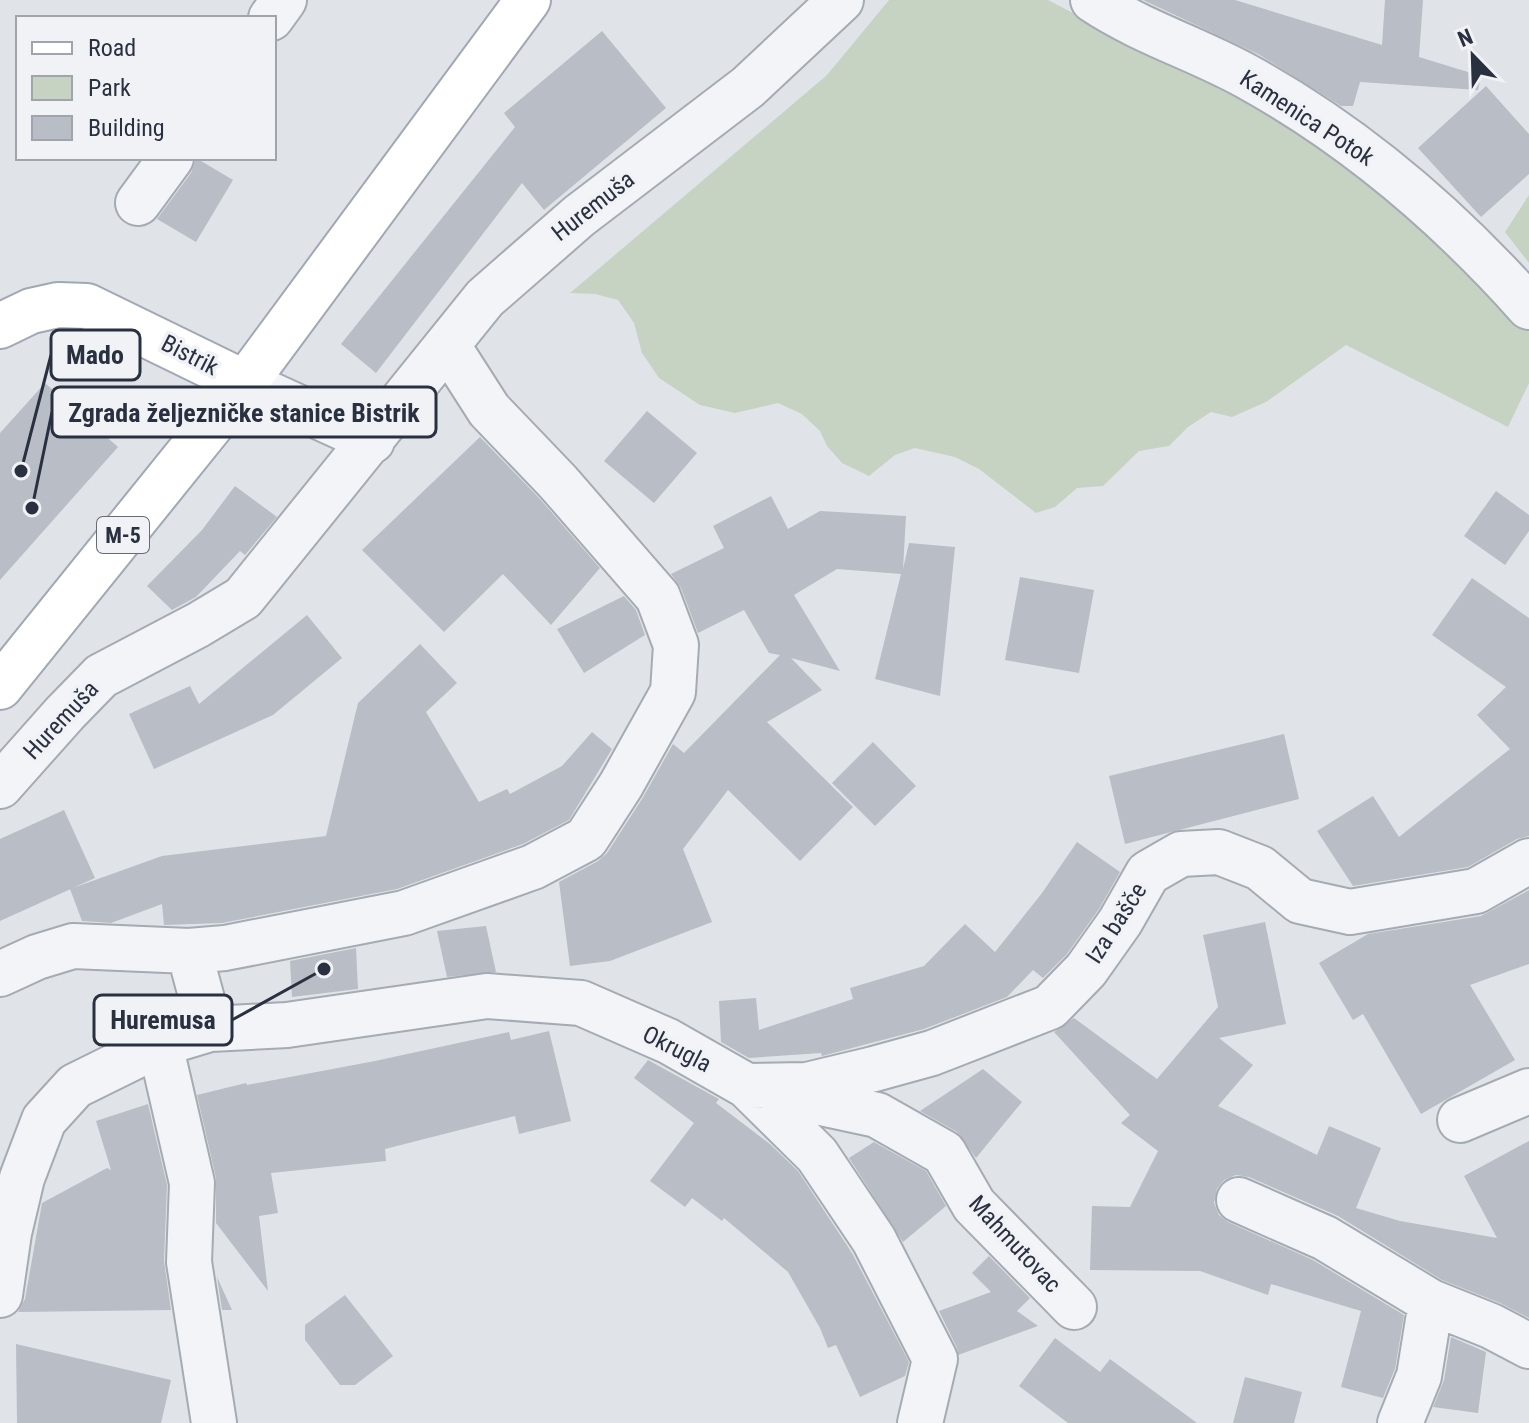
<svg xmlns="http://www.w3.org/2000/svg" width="1529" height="1423" font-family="'Roboto Condensed',sans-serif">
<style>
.green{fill:#c6d3c2}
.building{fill:#b8bdc6}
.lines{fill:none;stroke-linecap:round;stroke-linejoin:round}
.minor-casing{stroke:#a5abb3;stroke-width:48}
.major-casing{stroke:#a0a8b4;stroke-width:48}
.minor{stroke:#f3f4f7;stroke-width:44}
.major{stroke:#fff;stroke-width:44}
.labels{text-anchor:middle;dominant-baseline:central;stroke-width:7;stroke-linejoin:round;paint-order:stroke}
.shield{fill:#f0f2f6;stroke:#656b77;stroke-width:2}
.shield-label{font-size:22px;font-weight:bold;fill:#293140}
.street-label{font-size:24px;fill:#293140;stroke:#f0f2f6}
.leader{fill:none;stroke:#293140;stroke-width:3}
.callout-dot{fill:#293140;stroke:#f0f2f6;stroke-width:3}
.callout{fill:#f0f2f6;stroke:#293140;stroke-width:3}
.callout-label{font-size:26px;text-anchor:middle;font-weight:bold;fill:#293140}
</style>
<rect width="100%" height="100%" fill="#e0e4e9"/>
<!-- green -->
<path class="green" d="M889 0H1048L1299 130 1356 167 1529 328V383L1508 427 1346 345 1266 402 1232 417 1211 412 1188 427 1169 446 1139 451 1103 486 1077 488 1055 507 1036 513 979 469 955 457 915 448 895 455 869 476 842 463 827 446 820 431 802 414 778 403 735 413 700 405 659 378 642 353 634 323 618 300 595 294 570 293 827 75Z
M1529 195V263L1505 232Z"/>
<!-- building -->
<path class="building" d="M1143 0H1235L1382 45 1385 0H1423L1419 57 1481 76 1478 90 1360 82 1353 106H1341L1258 54Z
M602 31 666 108 544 210 522 183 376 373 341 344 515 127 504 113Z
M1486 86 1529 134V174L1481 217 1418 148Z
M196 158 233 180 196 242 157 219 191 173Z
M45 383 118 447 0 580V433Z
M647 411 697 453 654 503 604 461Z
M480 437 540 499 600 568 551 625 503 574 444 632 362 550Z
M235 486 277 517 245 555 240 551 196 597 172 610 147 586 202 530Z
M1496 491 1529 515V531L1505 565 1464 536Z
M771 496 788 529 820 511 906 516 903 569 909 543 955 547 940 696 875 679 901 574 837 569 794 595 840 671 791 658 822 690 767 722 853 807 800 861 728 790 683 849 712 922 610 961 570 966 559 882 598 861 607 853 642 799 673 744 684 753 780 655 769 653 744 610 698 633 681 588 671 574 724 548 713 526Z
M1020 577 1094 590 1079 673 1005 660Z
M1472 578 1529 618V836L1517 839 1468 867 1353 886 1317 831 1373 796 1399 837 1510 749 1477 715 1506 687 1432 635Z
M624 596 636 610 645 635 584 673 557 629Z
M307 615 342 658 273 715 154 769 129 714 190 686 199 704Z
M420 644 457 683 426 712 479 802 507 789 510 794 562 766 592 732 612 749 569 820 523 844 397 889 222 923 164 925 162 904 111 923 82 921 70 889 162 856 326 836 358 703Z
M1284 734 1299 799 1125 844 1109 776Z
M873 742 916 786 875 826 832 783Z
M64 810 95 878 0 921V839Z
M1077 842 1120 872 1099 909 1067 954 1043 978 1033 970 1007 997 924 1029 822 1056 821 1053 749 1058 721 1042 719 1001 756 998 759 1030 853 999 850 988 924 966 965 924 995 952 1042 893Z
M1529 890V964L1470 985 1515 1060 1421 1114 1363 1014 1353 1020 1319 963 1368 934 1481 916Z
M1265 922 1286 1024 1219 1038 1253 1065 1218 1106 1317 1155 1329 1126 1381 1148 1356 1208 1400 1221 1497 1238 1464 1176 1529 1141V1318L1500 1303 1442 1280 1338 1216 1249 1177 1236 1175 1224 1180 1217 1189 1214 1203 1219 1215 1228 1222 1313 1260 1404 1315 1395 1369 1383 1398 1341 1387 1361 1311 1271 1284 1268 1295 1200 1271 1090 1270 1092 1206 1130 1207 1158 1151 1121 1123 1130 1115 1054 1032 1074 1018 1157 1079 1218 1007 1203 935Z
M486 926 496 972 447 977 437 931Z
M356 948 358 989 292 997 290 961Z
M549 1031 571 1121 519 1134 515 1116 385 1149 386 1161 271 1173 278 1213 259 1216 268 1291 216 1223V1178L197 1095 246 1083 247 1085 375 1061 509 1032 511 1040Z
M648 1060 719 1099 716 1103 770 1144 798 1171 852 1253 909 1362 905 1376 860 1397 836 1345 828 1348 820 1328 788 1272 724 1218 722 1221 692 1198 685 1207 650 1181 694 1123 634 1078Z
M983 1069 1022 1102 976 1158 957 1132 920 1111Z
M148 1104 167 1185 164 1261 171 1310 18 1312 25 1299 42 1203 107 1168 111 1170 96 1121Z
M874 1142 926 1171 946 1206 903 1242 849 1158Z
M989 1256 1030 1298 1017 1311 1038 1326 958 1355 957 1348 939 1311 991 1292 972 1273Z
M217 1277 232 1310H222Z
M345 1295 393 1356 355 1385H340L305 1340V1325Z
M1451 1337 1486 1352 1478 1413 1433 1407 1444 1380Z
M1055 1338 1100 1372 1110 1359 1197 1423H1068L1019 1386Z
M16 1344 171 1380 161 1423H17Z
M1245 1377 1302 1392 1294 1423H1233Z"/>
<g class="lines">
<defs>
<path id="minor" d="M1093 0C1141 32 1197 49 1246 76 1353 135 1448 216 1529 307
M271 18 284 0
M138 203 171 158
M245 383 372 441
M0 786 65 713 101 676 198 625 243 598 485 298 579 216 748 87 841 0
M189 951 210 1029
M0 974 37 957 73 946 189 951 225 948 404 913 533 867 586 839 621 785 673 692 676 645 658 597 558 482 489 410 448 346
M160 1044 192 1183 189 1262 214 1423
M747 1086 807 1085 874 1069 932 1053 1050 1007 1086 970 1120 922 1148 873 1181 854 1219 852 1260 868 1300 901 1350 912 1476 891 1529 861
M784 1095 877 1115 944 1153 974 1205 1074 1307
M1460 1120 1529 1091
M1239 1200 1325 1238 1431 1302 1491 1326 1529 1346
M0 1295 9 1233 22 1178 44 1120 75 1086 160 1044 210 1029 287 1025 487 996 581 1003 668 1041 747 1086 817 1155 874 1240 935 1359 920 1423
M1400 1423 1419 1376 1431 1302"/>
<path id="major" d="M0 326 31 311 58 305 87 306 245 383
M0 687 245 383 528 0"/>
</defs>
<!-- minor casing -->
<use href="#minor" class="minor-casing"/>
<!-- major casing -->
<use href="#major" class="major-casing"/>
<!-- minor -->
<use href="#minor" class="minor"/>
<!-- major -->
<use href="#major" class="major"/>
</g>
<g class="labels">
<!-- shield labels -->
<rect class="shield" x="97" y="517" width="52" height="36" rx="6"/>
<g class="shield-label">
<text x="123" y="535">M-5</text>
</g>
<!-- street labels -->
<g class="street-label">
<text transform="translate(1307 118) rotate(33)">Kamenica Potok</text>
<text transform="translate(593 206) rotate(-38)">Huremuša</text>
<text transform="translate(190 355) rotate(27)">Bistrik</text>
<text transform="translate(61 720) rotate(-47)">Huremuša</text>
<text transform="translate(1116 923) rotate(-57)">Iza bašče</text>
<text transform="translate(677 1049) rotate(27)">Okrugla</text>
<text transform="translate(1015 1244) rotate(47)">Mahmutovac</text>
</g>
</g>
<!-- callouts -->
<path class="leader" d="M21 471L51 355M32 508L52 412M324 969L232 1020"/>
<g class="callout-dot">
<circle cx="21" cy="471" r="8"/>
<circle cx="32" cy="508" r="8"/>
<circle cx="324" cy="969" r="8"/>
</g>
<g class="callout">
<rect x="51" y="330" width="89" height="50" rx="8"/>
<rect x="52" y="387" width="384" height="50" rx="8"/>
<rect x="94" y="995" width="138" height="50" rx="8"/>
</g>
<g class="callout-label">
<text x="95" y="364">Mado</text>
<text x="244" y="422">Zgrada željezničke stanice Bistrik</text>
<text x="163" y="1029">Huremusa</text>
</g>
<!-- legend -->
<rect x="16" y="16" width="260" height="144" fill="#f0f2f6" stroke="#a0a5ad" stroke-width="2"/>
<rect x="32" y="42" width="40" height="12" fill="#ffffff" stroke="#a0a5ad" stroke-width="2"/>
<text x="88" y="56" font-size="24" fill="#293140">Road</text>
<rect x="32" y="76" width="40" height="24" fill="#c6d3c2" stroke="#a0a5ad" stroke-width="2"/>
<text x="88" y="96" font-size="24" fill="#293140">Park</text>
<rect x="32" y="116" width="40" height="24" fill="#b8bdc6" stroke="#a0a5ad" stroke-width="2"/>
<text x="88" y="136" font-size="24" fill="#293140">Building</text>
<!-- north arrow -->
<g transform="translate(1473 56) rotate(337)" stroke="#f0f2f6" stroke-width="6" paint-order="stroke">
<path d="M0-6L14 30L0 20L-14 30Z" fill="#293140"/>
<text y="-12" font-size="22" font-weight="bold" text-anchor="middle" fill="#293140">N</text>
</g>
</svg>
